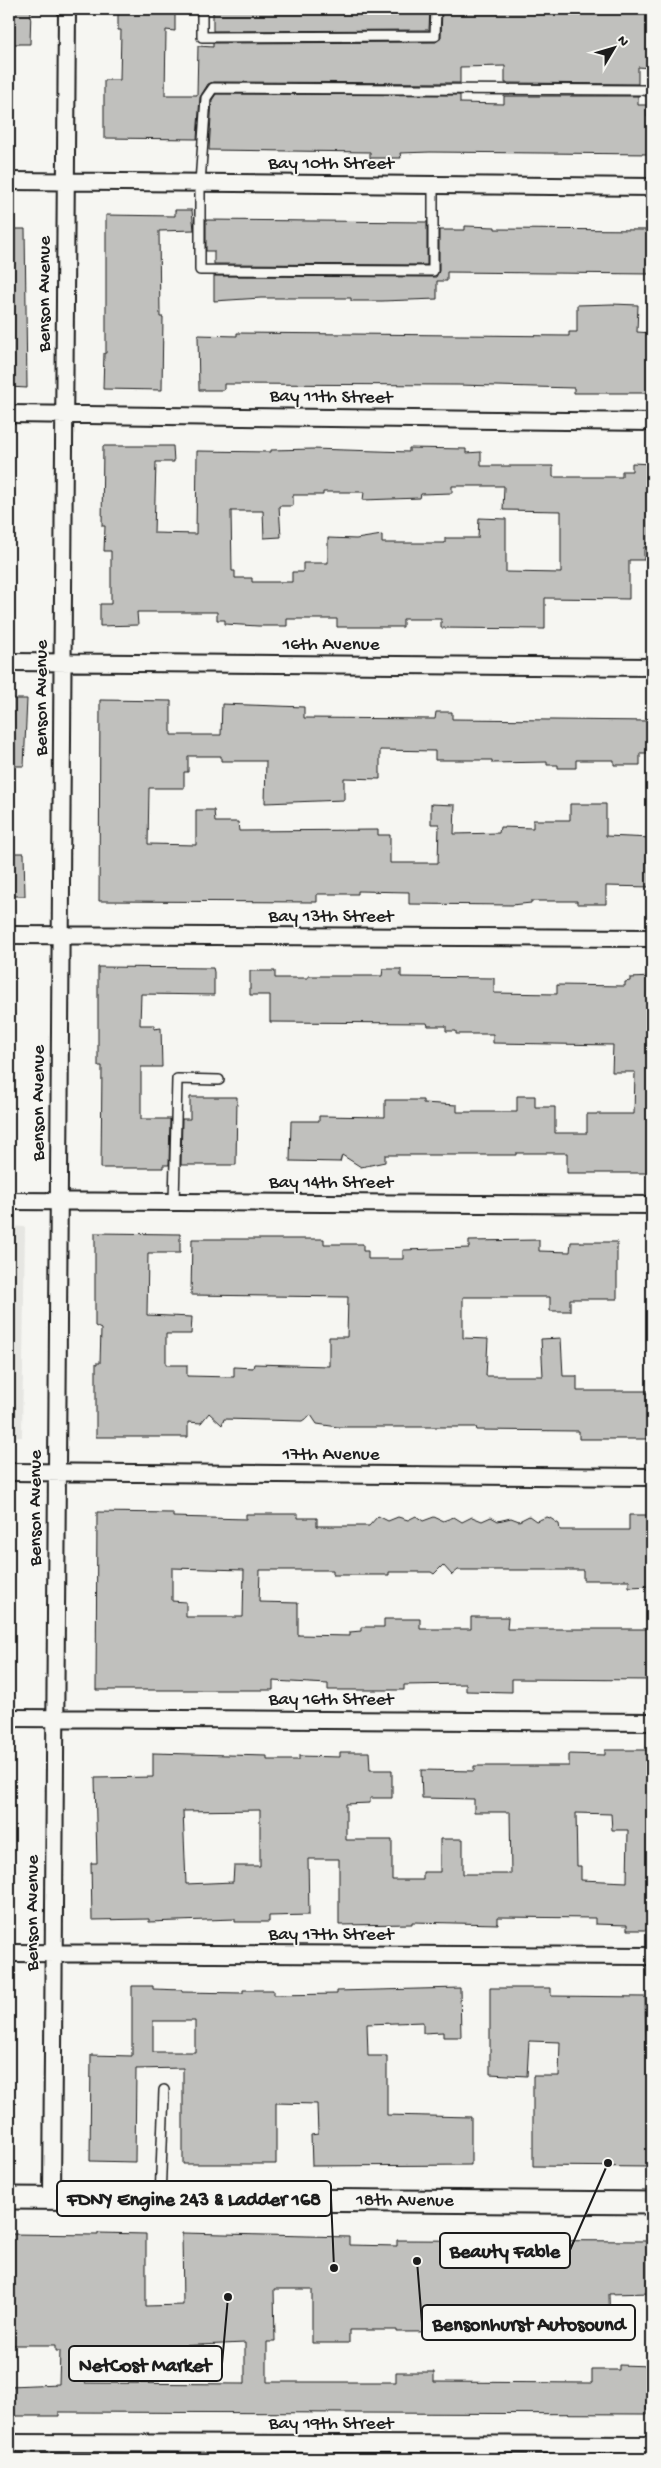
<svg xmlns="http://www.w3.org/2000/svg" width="661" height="2468" font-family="'Gochi Hand',sans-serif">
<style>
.built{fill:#e6e6e2}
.building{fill:#c0c0bd;stroke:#1c1c1c;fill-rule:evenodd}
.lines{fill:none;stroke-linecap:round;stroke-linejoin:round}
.service-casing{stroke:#1c1c1c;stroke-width:12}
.minor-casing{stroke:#1c1c1c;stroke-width:20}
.tertiary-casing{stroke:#1c1c1c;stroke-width:25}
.service{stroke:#f6f6f2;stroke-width:9}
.minor{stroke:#f6f6f2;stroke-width:16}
.tertiary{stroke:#f6f6f2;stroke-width:21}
.labels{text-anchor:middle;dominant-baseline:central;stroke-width:4;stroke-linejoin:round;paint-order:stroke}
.street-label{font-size:19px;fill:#1c1c1c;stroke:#f6f6f2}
.leader{fill:none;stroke:#1c1c1c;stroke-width:2}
.callout-dot{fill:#1c1c1c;stroke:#f6f6f2;stroke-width:2}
.callout{fill:#f6f6f2;stroke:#1c1c1c;stroke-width:2}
.callout-label{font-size:20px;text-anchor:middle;font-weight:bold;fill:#1c1c1c}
</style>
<rect width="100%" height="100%" fill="#f6f6f2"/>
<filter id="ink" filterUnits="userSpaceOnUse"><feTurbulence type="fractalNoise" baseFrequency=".02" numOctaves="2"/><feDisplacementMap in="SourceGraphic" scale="10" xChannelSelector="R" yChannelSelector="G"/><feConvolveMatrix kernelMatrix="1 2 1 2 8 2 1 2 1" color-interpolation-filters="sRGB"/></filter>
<g filter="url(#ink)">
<!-- built -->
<path class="built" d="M9 1226 25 1227 22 1437H9Z"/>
<!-- building -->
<path class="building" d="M9 9H31L30 44H11Z
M118 9H175V31L166 30 165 95H197L198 46 213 47V43L436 42 441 37 442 9H652V68L638 67V84L505 83V66L460 67V83L213 82 208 84 200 97 197 139 104 138V80H120L121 30H118Z
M213 9H430L429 30 213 31Z
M216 94 460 95V103L504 104V96H638V105H647V117H652V154L430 152 400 153 401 158H370V152L209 150 212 100Z
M175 210H192L194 230 159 231 160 317H163L162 390 103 389 104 353H106V215L175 216Z
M206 220 427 222V265L214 264V251H206Z
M465 226 495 227V229L652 230V274L447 272V281H437V299L382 301H351V298H261L214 301V276L436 277 439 271V230H465Z
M9 229H25L27 388 9 387Z
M612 304 638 305 637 332 652 333V393H574V388L458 385 224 384V390H199L198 335 237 336V333L569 336V332H577V305Z
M103 446H173L174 462H156L154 533 196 534 197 451 271 452V450L313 449 409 452V448L466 449V453L481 452V466H553V477H622V471H632V463L652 464V547H644V560H629V599L545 598V629L441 628V619H403V627H337V619H287V626H258L225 624V620H217V612H137L138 625 100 626V604H111V551H104L105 526H102ZM452 486H504L503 510 561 511V573L506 572V519L479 518 478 538H445V543H382V535L356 539 328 538V563H303V572H292V582H252V578H235V571H232L231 511H263L264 538 281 537 279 506H293V495H323V492H364L363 500 420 498 421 494 452 493Z
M9 699H27L24 766H9Z
M100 700 171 701V735H221L222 704 304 707V718L435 719 436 712H452V719L652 721V753H640V765H614V760H576V768H558V765H547V762L492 763V760H435V751L380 750V779L344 778V800L265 803 266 761H221V756H188V772H184V788H149L148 844 196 845V810H214L215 822H238L239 831 378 830V835H390V863H438L439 824H431V804L455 805 454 834 499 833 500 827 533 828V820H570V804H606V836L652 838V887L606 886V904H577V901H531V903L512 905 409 904V892L358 891V894H317V902L99 901Z
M9 853H24L25 896H9Z
M98 967 213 968 214 972V995L141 994 140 1025H154V1029L161 1028 162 1067H141V1119H170L169 1165H163V1168H101L102 1066H98Z
M383 969H401V977L494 978V993L557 994V985L625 986V982L630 981V978L652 977V1173H567V1153H516V1155H385V1162L361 1167 342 1155 340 1162 290 1161 291 1121H319V1116L385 1117V1100H423V1103L457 1105V1112H517V1096H535V1107H555V1133H587V1114H634L635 1072H612L613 1045 493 1043V1034H456V1031H446V1026H428L427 1023 270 1022V995H250V971H275V978H308V976H382Z
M190 1097H237L236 1165H181L182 1119H190Z
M95 1233 180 1234V1253H148L147 1315 192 1317 191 1334H166V1365H187V1376L234 1377V1367L253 1368 254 1364 329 1366V1337H347L348 1297 191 1295 192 1239H324V1244H363V1251H368V1259H403V1250L469 1248V1241L539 1240V1251L570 1252 571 1242H617V1299H570V1311H550V1297H463V1338L488 1339 486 1376H543L541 1339 561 1338 563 1376H577V1391H652V1439H579V1431L477 1430 476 1427H338L317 1424 311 1415 302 1421 224 1419 222 1425 209 1413 201 1423 188 1422V1437H96V1363H100L101 1329 95 1326Z
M97 1512 173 1513V1517L246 1519V1514H298V1518H317V1526H369L378 1516 388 1521 398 1517 408 1520 416 1516 423 1521 434 1517 443 1521 454 1517 462 1522 472 1517 482 1521 491 1517 498 1521 511 1518 519 1521 529 1516 536 1521 547 1517 550 1518 559 1524 560 1530H629V1515H652V1586L629 1587V1580H583V1570H458L452 1575 443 1565 434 1574 431 1572H389V1575H333V1570H260L259 1602 298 1603V1635L350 1636V1632L361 1631V1627H384V1619H420V1629H471V1617H508L507 1629H652V1680L512 1679V1692L466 1691V1684L404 1685V1690H328V1684L273 1681V1690H96ZM172 1568 244 1570 243 1617H186V1602L172 1601Z
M605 1750H652V1930H627V1925L595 1924V1918L498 1917V1924L412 1922V1924L339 1925V1859H308L309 1915 269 1916V1922H235V1919L149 1922V1919L92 1920 91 1863H97L95 1778 153 1777V1753L267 1756V1760H299V1756L340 1757V1752H369L370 1770H392V1798H370V1803L346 1804V1840H392V1880H423V1872H440V1839H463V1874H511L510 1812H474V1799L422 1798 421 1770 474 1771V1766H569V1754L605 1755ZM260 1810V1866H234L233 1882 186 1884 183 1811ZM576 1813 611 1814 612 1830H628L627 1882 581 1880V1866H577Z
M132 1986H153V1989L182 1990V1992L243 1993V1990H273V1995L337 1994V1991L460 1988 461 2037H443V2032L423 2033V2022L367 2024 368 2056H387V2115L471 2117V2165L312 2166 311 2135 318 2134 317 2104 276 2103V2164H183V2068L136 2069 135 2162 90 2161 91 2055 132 2056ZM153 2021H195V2052H153Z
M490 1988H551V1996L645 1997 646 2052H652V2167L533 2166V2076H559L560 2042 529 2041 527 2076 490 2074Z
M98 2233 146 2234V2306L183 2305 182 2233 349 2237V2245L397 2246V2240L652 2241V2293L609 2294 610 2331 397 2332V2330H349V2343H312V2289H274L275 2342H267V2382H396V2372H434V2382L592 2383V2370H619V2365L652 2366V2382H647V2414L59 2412V2416H9V2386L59 2384 60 2351H56V2345H9V2234L98 2235ZM245 2343V2384L85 2383V2350Z"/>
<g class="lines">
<defs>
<path id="service" d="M202 9V37L435 36 436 9
M433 184V271L200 270V183L206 98 213 88 643 90 652 92
M174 1202 177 1079 219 1080
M160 2200 164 2090"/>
<path id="minor" d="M9 181 652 187
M9 414 652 422
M9 662 652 667
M9 935 652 938
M9 1201 652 1205
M9 1472 652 1477
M9 1718 652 1722
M9 1953 652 1956
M52 2198 67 9
M9 2443 652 2445"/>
<g id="tertiary">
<path id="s1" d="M9 2198 652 2203"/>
</g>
</defs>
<!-- service casing -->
<use href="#service" class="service-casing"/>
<!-- minor casing -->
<use href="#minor" class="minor-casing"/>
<!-- tertiary casing -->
<use href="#tertiary" class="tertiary-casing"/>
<!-- service -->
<use href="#service" class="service"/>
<!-- minor -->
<use href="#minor" class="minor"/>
<!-- tertiary -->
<use href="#tertiary" class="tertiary"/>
</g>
</g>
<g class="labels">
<!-- street labels -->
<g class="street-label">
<text x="331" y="164">Bay 10th Street</text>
<text transform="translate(45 294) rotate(-90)">Benson Avenue</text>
<text transform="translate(331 398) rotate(1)">Bay 11th Street</text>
<text x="331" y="645">16th Avenue</text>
<text transform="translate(42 698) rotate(-90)">Benson Avenue</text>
<text x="331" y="917">Bay 13th Street</text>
<text transform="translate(39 1103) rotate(-90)">Benson Avenue</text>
<text x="331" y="1183">Bay 14th Street</text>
<text x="331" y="1455">17th Avenue</text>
<text transform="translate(36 1508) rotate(-90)">Benson Avenue</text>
<text x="331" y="1700">Bay 16th Street</text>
<text transform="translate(33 1913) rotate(-90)">Benson Avenue</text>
<text x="331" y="1935">Bay 17th Street</text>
<text stroke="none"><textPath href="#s1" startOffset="396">18th Avenue</textPath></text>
<text x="331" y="2424">Bay 19th Street</text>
</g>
</g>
<!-- callouts -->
<path class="leader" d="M334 2268L331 2198M608 2163L570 2250M417 2261L422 2323M228 2297L222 2364"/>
<g class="callout-dot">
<circle cx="334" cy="2268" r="5"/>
<circle cx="608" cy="2163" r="5"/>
<circle cx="417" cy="2261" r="5"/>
<circle cx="228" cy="2297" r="5"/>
</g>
<g class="callout">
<rect x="57" y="2181" width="274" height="35" rx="5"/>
<rect x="440" y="2233" width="130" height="35" rx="5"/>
<rect x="422" y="2305" width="213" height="35" rx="5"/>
<rect x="69" y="2346" width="153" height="35" rx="5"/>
</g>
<g class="callout-label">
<text x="194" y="2205">FDNY Engine 243 &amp; Ladder 168</text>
<text x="505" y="2257">Beauty Fable</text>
<text x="529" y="2330">Bensonhurst Autosound</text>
<text x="145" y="2371">NetCost Market</text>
</g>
<!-- margin -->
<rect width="661" height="2468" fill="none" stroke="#f6f6f2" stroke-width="30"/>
<rect x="15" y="15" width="631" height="2438" fill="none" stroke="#1c1c1c" stroke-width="2" filter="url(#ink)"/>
<!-- north arrow -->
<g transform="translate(614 48) rotate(52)" stroke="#f6f6f2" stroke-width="4" paint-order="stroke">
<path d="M0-4L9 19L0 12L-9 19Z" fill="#1c1c1c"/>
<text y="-8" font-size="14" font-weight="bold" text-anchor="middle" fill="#1c1c1c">N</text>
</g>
</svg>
